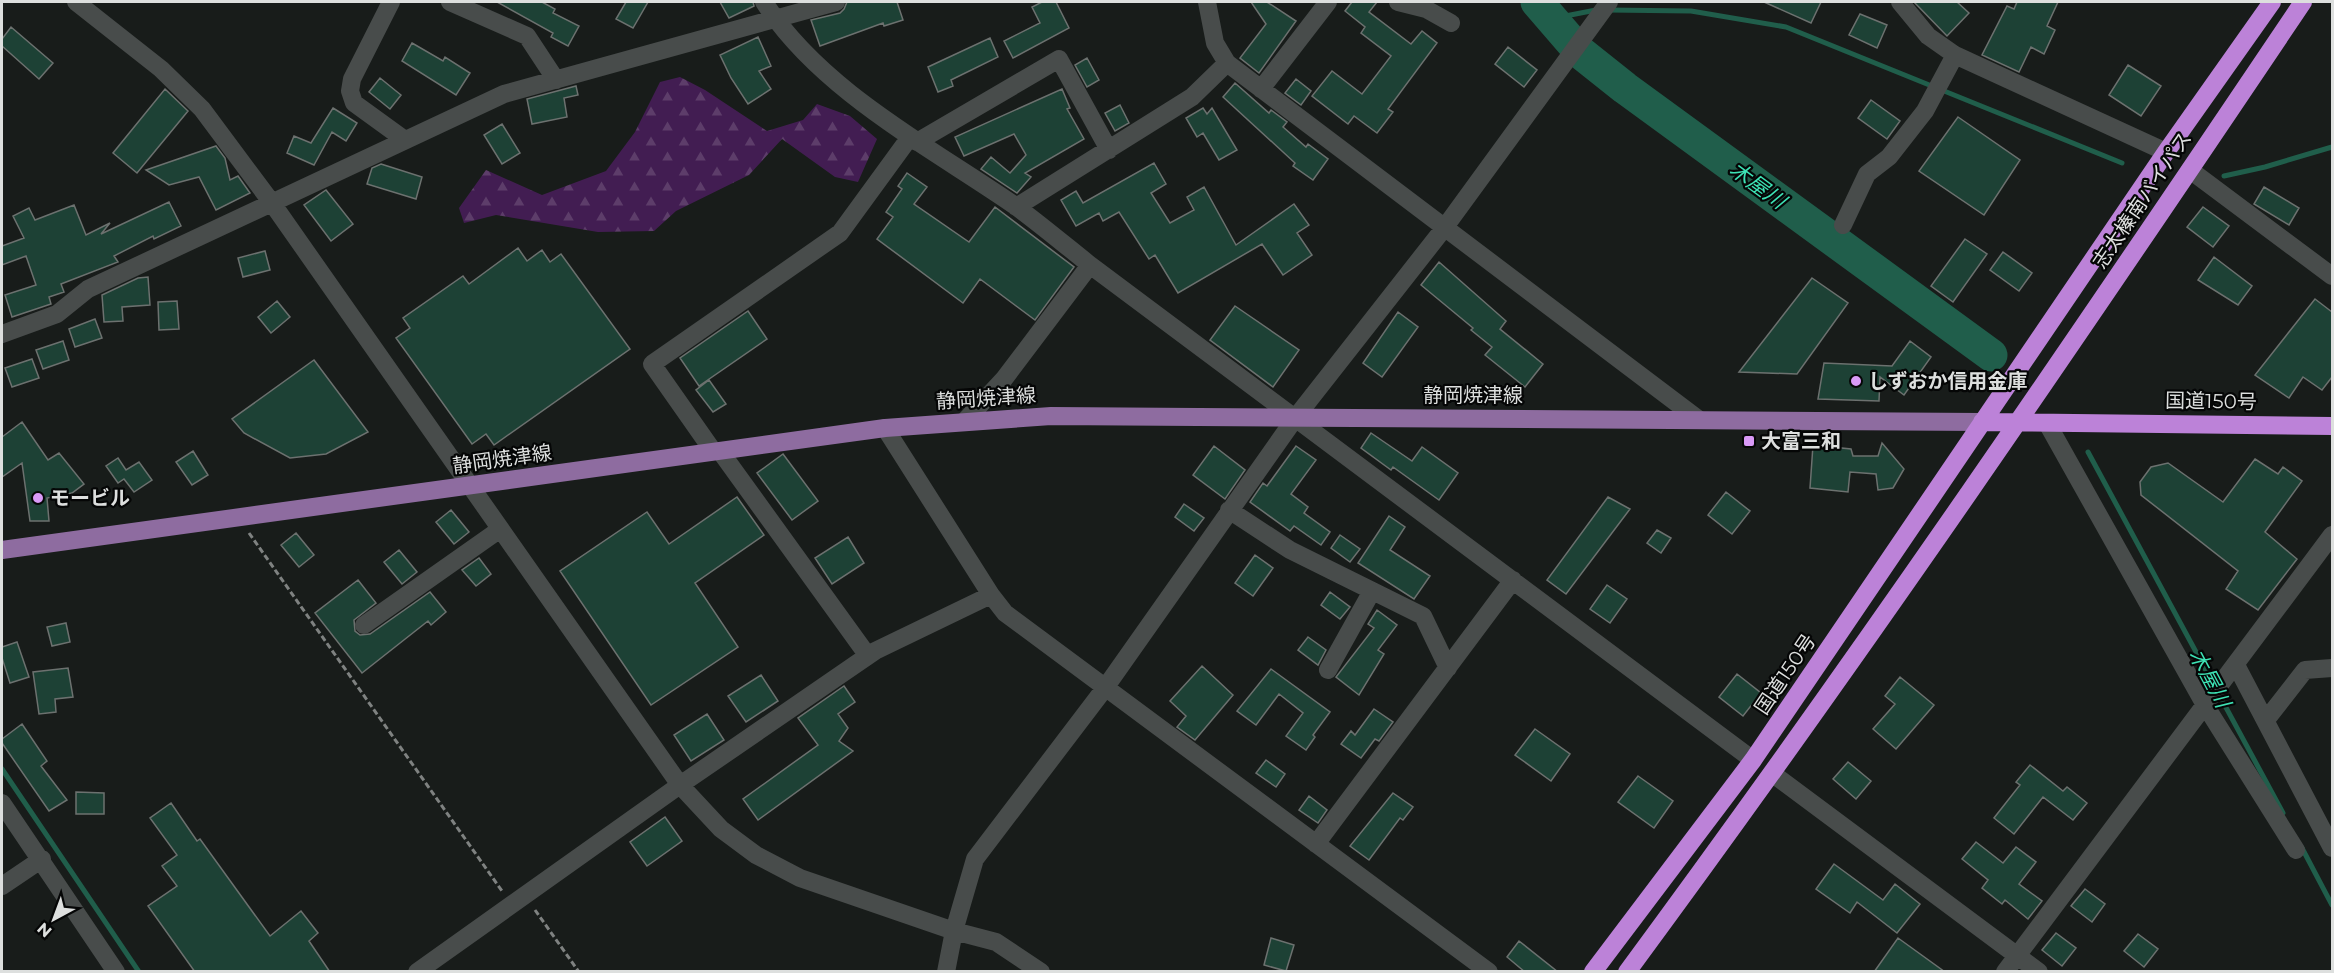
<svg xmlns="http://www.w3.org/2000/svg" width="2334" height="973" font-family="Montserrat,'Noto Sans JP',sans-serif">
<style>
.forest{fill:url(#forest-firs)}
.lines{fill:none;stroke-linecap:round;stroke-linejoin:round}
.stream{stroke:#205e4b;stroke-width:5}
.river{stroke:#205e4b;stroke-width:33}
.building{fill:#1d4135;stroke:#6c716f;stroke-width:1.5}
.path{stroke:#7f8281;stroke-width:3;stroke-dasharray:6 3;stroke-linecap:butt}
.minor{stroke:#484c4b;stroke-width:18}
.major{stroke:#8e6ca0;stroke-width:18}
.highway{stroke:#bc82d8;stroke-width:18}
.poi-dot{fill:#d99af7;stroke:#050606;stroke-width:2}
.labels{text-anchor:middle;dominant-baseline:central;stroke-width:4.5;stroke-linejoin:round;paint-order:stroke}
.street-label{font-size:20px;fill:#dddfde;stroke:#050606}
.poi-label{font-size:20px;font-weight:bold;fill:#dddfde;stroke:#050606;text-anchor:start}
.water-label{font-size:21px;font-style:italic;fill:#3de2b4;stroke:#050606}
</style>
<defs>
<pattern id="forest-firs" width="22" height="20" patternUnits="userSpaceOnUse" patternTransform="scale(1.5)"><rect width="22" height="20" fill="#421d52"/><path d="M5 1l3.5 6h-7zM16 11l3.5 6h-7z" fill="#5d3d6a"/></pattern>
</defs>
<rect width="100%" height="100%" fill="#181c1a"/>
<!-- forest -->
<path class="forest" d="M680 77 705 90 767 131 803 120 817 104 850 116 877 139 858 182 835 177 782 139 749 175 676 211 654 231 598 232 496 215 464 223 459 208 486 170 542 195 606 171 635 132 660 82Z"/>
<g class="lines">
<!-- stream -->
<path class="stream" d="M1608 10 1691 11 1786 27 2122 163
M1550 19 1596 10
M2224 176 2265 167 2332 147
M2088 452 2283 813
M2 769 139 972
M2302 848 2332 905"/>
<!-- river -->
<path class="river" d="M1537 2 1581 53 1625 88 1991 355"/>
</g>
<!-- building -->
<path class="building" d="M497 2H542L555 9 553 13 579 26 568 46 551 37 553 33Z
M626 2H648L633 28 616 19Z
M720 2H753L754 6 729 18Z
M847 2H897L903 20 884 26 883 23 820 46 811 20 840 13 844 9Z
M1042 2H1056L1069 28 1013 58 1004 41 1040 23 1032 7Z
M1251 2H1267L1296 21 1259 73 1240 58 1266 24Z
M1352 2H1377L1369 12 1411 44 1422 31 1437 43 1388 109 1393 112 1377 133 1354 116 1348 124 1312 96 1332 71 1362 94 1391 56 1361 33 1365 27 1345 11Z
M1764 2H1821L1811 23Z
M1914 2H1957L1969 13 1947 36Z
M2017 2H2058L2047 26 2055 30 2044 54 2031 47 2019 72 1982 55 2007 6 2014 9Z
M1860 14 1887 25 1877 48 1849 35Z
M11 27 53 63 39 79 2 46V39Z
M758 37 771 66 759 71 771 89 748 104 731 78 720 55Z
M990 38 998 57 951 80 953 86 938 92 928 67Z
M412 43 443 61 445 57 470 73 456 95 402 61Z
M1508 47 1537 70 1524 87 1495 64Z
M1087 58 1099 80 1087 87 1075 65Z
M2128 65 2161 86 2141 116 2109 95Z
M380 78 401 95 390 109 369 92Z
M1296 79 1311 91 1301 105 1285 93Z
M1235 83 1269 113 1271 110 1287 122 1283 127 1306 147 1308 144 1328 159 1313 180 1293 166 1295 163 1223 97Z
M576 86 578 95 564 98 567 117 532 124 527 99Z
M165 89 188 111 137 173 113 153Z
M1062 89 1070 108 1067 109 1084 139 1025 173 1031 177 1017 193 981 169 991 157 1010 173 1026 155 1014 134 964 156 955 137Z
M1871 100 1900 121 1887 139 1858 118Z
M1120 105 1129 123 1115 131 1105 113Z
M333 108 357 123 346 141 332 132 314 165 287 153 294 136 311 143Z
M1203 108 1207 114 1212 108 1237 150 1219 160 1203 133 1197 137 1186 118Z
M1958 117 2020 160 1984 215 1919 171Z
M502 124 520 153 502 164 484 135Z
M216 146 225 158 230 180 238 176 250 193 216 210 199 177 169 185 146 170Z
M1154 163 1166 184 1151 193 1170 223 1194 210 1187 197 1204 187 1236 245 1294 204 1309 225 1297 233 1312 255 1283 275 1262 244 1178 293 1155 255 1149 259 1119 212 1103 221 1099 213 1076 226 1061 200 1076 191 1083 203Z
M381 164 422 177 416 199 367 184 372 168Z
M907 173 927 187 914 204 969 242 995 207 1074 267 1035 320 980 279 963 303 877 239 893 217 886 212 902 189 898 186Z
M2264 187 2299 208 2289 225 2254 204Z
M326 190 353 224 331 241 304 205Z
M169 202 181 226 154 239 153 236 114 256 118 262 61 284 64 292 49 297 51 304 12 317 5 295 36 285 26 256 2 265V246L24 238 13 216 29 208 35 220 74 205 86 235 110 223 101 234Z
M2203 207 2229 226 2213 247 2187 227Z
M1965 239 1987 254 1953 302 1931 286Z
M518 248 527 261 542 250 550 262 561 254 630 349 494 445 486 434 472 444 396 338 410 328 403 318 463 276 469 284Z
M265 251 270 270 243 277 238 258Z
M2003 252 2032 273 2019 291 1990 270Z
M2214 257 2252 286 2238 305 2198 280Z
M1439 262 1506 321 1500 329 1543 364 1525 387 1485 355 1492 347 1471 330 1473 328 1421 285Z
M148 277 150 305 122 307 123 321 104 322 102 295 138 278Z
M1812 278 1848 303 1797 374 1739 372Z
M2315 299 2332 312V377L2322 390 2303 377 2289 398 2255 375Z
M177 301 179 329 159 330 158 302Z
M277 301 290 317 271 333 258 317Z
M1235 306 1299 350 1273 387 1210 340Z
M748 311 767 339 699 386 680 358Z
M1398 312 1418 327 1382 377 1363 363Z
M95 319 102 338 75 347 69 329Z
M63 341 69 360 43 369 36 350Z
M1910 341 1931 357 1904 395 1880 377 1879 401 1818 399 1824 363 1892 366Z
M32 359 39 378 12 387 5 368Z
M314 360 368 432 326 454 290 458 244 433 232 419Z
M709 380 726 404 713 412 696 390Z
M22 422 48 460 59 453 84 484 72 493 47 498 49 521H30L22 463 2 477V437Z
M1371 433 1412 461 1422 447 1458 473 1439 500 1393 467 1391 470 1361 448Z
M1882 443 1904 469 1893 488 1878 490 1876 474 1850 472 1848 492 1810 488 1813 445 1851 449 1853 456H1878Z
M1214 446 1245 470 1225 499 1193 475Z
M1296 446 1316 460 1291 494 1308 507 1304 513 1330 532 1321 545 1294 526 1290 531 1250 502 1263 483 1267 486Z
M193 451 208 475 192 485 176 462Z
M783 454 818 501 792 520 757 473Z
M118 458 126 470 139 462 152 480 134 492 124 479 118 483 106 466Z
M2255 459 2278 474 2283 467 2302 481 2265 532 2297 559 2258 610 2226 589 2238 571 2141 495 2140 482 2151 467 2168 463 2223 502Z
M1726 492 1750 511 1732 534 1708 515Z
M737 497 764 535 695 583 738 647 651 705 560 571 647 512 669 544Z
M1608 497 1630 509 1566 594 1547 580Z
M1184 504 1204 518 1194 531 1175 517Z
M451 510 469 532 454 544 436 522Z
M1389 516 1405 527 1390 550 1430 576 1414 599 1358 563Z
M1657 530 1671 538 1661 553 1647 543Z
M296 533 314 555 299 567 281 545Z
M1340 535 1360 549 1350 562 1331 548Z
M848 537 864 563 832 584 815 558Z
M399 550 417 572 402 584 384 562Z
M1255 555 1273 568 1253 596 1235 583Z
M479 558 491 574 476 586 462 570Z
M358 580 376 603 354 620 355 631 360 635 370 634 430 592 446 612 431 625 428 621 362 673 315 613Z
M1607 585 1627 599 1610 623 1590 609Z
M1330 592 1350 607 1340 619 1321 605Z
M1377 610 1397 625 1378 650 1384 654 1359 695 1336 677 1374 628 1368 624Z
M66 623 70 642 52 646 47 627Z
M1308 637 1326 650 1318 665 1298 650Z
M17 642 29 677 10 683 2 658V647Z
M1202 666 1233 695 1195 740 1177 727 1186 716 1170 701Z
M68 668 73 697 55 699 56 712 39 714 33 672Z
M1271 669 1330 712 1313 735 1315 737 1306 750 1286 736 1303 713 1279 694 1256 725 1237 711Z
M1737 674 1761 693 1743 716 1719 697Z
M761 675 778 701 746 722 728 696Z
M1900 677 1934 705 1896 749 1873 729 1895 704 1885 696Z
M844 686 855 702 838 714 848 728 839 741 853 751 758 820 743 799 818 745 798 718Z
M1374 709 1393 722 1379 741 1375 739 1361 758 1341 744 1351 731 1355 735Z
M707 714 724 740 691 761 674 735Z
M22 724 47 761 41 766 67 800 49 811 2 743V739Z
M1535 729 1570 754 1551 781 1515 755Z
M1266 760 1285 774 1276 787 1256 773Z
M1848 762 1871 781 1856 799 1833 779Z
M2030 765 2063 791 2067 787 2087 803 2073 820 2043 797 2014 834 1994 818 2020 785 2016 782Z
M1638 776 1673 801 1654 828 1618 802Z
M76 792 104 793V814H76Z
M1393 793 1413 807 1403 820 1400 818 1369 860 1350 846Z
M1309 796 1327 810 1318 823 1299 810Z
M171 803 197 841 200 839 270 936 301 911 318 933 309 941 330 972H195L148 906 177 886 162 866 177 855 150 818Z
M665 817 682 841 647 866 630 842Z
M1976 842 2003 863 2016 847 2036 862 2019 884 2042 901 2028 919 2005 900 2002 904 1982 888 1988 880 1962 859Z
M1834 864 1883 900 1895 884 1920 904 1897 933 1857 902 1850 913 1816 889Z
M2085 889 2105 904 2092 922 2071 906Z
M2056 933 2076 948 2062 966 2042 950Z
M2138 934 2158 949 2144 967 2124 951Z
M1271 938 1294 945 1286 971 1264 965Z
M1898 938 1945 972H1874Z
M1519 941 1558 972H1525L1507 957Z"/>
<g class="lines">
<!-- path -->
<path class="path" d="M249 533 502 891
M535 910 579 972"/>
<!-- minor -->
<path class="minor" d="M76 2 161 69 202 109 272 203 680 785 721 829 756 855 800 878 954 931 996 942 1041 972
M391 2 352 79 350 91 354 103 405 140
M450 2 527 36 556 80
M764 2C820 90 930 147 1014 205 1040 224 1065 245 1090 265L1753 760
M1207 2 1215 43 1227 63 1698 419
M1398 2 1426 9 1451 23
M1900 2 1928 36 1955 55 2166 152
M1261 89 1328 2
M917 142 1059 59 1109 150
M2190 170 2332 276
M1016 207 1192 97 1227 63
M1843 225 1867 174 1889 157 1925 111 1955 55
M2 334 57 314 88 289 504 94 836 2
M964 422 1004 379 1090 265
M2047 423 2205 705 2296 850
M885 428 991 595 1005 613 1489 972
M713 451 652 364 840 233 910 137
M720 451 868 656
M1229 510 1290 550 1423 616 1448 668
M364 625 499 530
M2236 665 2332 848
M1328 670 1372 591
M2266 720 2305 670 2332 668
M1773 774 2039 972
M2 803 116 972
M1316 844 1513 580
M2 886 42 859
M417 972 680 785 875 651 991 595
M946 972 954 931 975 859 1105 688 1296 417 1445 227 1609 2
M2005 972 2332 535"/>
<!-- major -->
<path class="major" d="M2 550 885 428 1051 416 1982 422"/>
<!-- highway -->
<path class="highway" d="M1982 422 2332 426
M1593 972 1753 760 2166 152 2272 2
M1627 972C1862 654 2083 329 2303 2"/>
</g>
<!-- markers -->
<g class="poi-dot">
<circle cx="1856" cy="381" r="6"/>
<rect x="1743" y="435" width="12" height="12" rx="3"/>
<circle cx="38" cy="498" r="6"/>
</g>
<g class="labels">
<!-- street labels -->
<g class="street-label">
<text transform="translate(2142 200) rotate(-56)">志太榛南バイパス</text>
<text x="1473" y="395">静岡焼津線</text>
<text transform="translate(986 398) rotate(-4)">静岡焼津線</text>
<text transform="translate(2211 401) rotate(1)">国道150号</text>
<text transform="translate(502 459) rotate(-8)">静岡焼津線</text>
<text transform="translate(1785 674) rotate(-56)">国道150号</text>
</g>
<!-- poi labels -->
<g class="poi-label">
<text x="1868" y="381">しずおか信用金庫</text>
<text x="1761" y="441">大富三和</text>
<text x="50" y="498">モービル</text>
</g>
<!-- water labels -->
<g class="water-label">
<text transform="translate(1758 185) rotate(36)">木屋川</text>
<text transform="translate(2210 678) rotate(62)">木屋川</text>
</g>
</g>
<!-- border -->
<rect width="2334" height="973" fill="none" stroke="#dddfde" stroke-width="6"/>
<!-- north arrow -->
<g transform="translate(54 919) rotate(221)" stroke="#050606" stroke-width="4.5" paint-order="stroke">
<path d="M0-4.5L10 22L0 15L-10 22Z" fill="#dddfde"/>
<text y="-9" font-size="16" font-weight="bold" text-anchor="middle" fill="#dddfde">N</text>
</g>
</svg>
